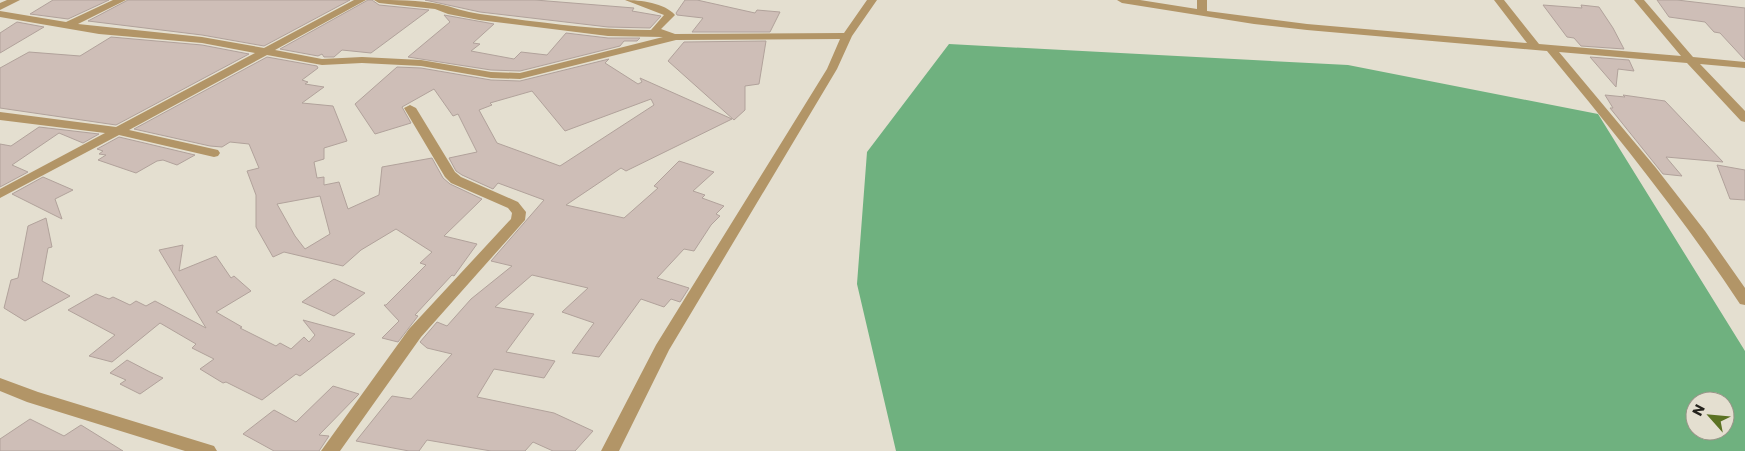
<svg xmlns="http://www.w3.org/2000/svg" width="1745" height="451" font-family="Poppins,sans-serif">
<style>
.forest{fill:#6fb17f;fill-rule:evenodd}
.building{fill:#cebeb7;stroke:#b1a29b;fill-rule:evenodd}
.lines{fill:none;stroke-linecap:round;stroke-linejoin:round}
.minor{fill:#b29567;fill-rule:evenodd}
</style>
<rect width="100%" height="100%" fill="#e4dfd0"/>
<!-- forest -->
<path class="forest" d="M949 44 1348 65 1598 114 1745 351V451H896L857 284 867 152ZM1695 401H1725V431H1695Z"/>
<!-- building -->
<path class="building" d="M53 0H109L68 19 30 14Z
M128 0H350L264 46 202 35 88 21Z
M368 0H372L379 5 429 10 371 53 342 50 334 57H324L322 54 318 56 280 49Z
M425 0H535L634 8 632 11 661 16 650 28 608 27 480 12Z
M685 0H697L755 13 757 10 780 12 770 32H692L703 18 677 15 676 13Z
M1657 0H1677L1745 8V60L1720 33 1714 32 1705 22 1669 17Z
M1543 5 1582 8 1581 5 1599 7 1613 28 1624 49 1581 46 1574 38 1567 37Z
M444 15 494 24 473 43 480 44 471 51 514 59 521 52 547 55 566 33 608 38H640L637 41H624L620 46 520 71 491 70 408 57 450 22Z
M17 22 44 27 0 53V33Z
M111 37 202 45 249 54 116 125 0 108V68L29 52 80 56Z
M766 41 759 84 745 86V110L734 120 668 61 684 42Z
M267 57 317 66 318 68 302 80 308 82 305 84 324 87 302 103 333 106 347 141 324 148V159L314 162 317 178 324 177V185L339 182 348 209 379 195 382 167 432 158 443 178 450 184 482 199 444 236 477 244 454 276 452 275 415 315 418 316 398 342 382 338 399 321 384 305H386L426 265 420 263 432 252 396 229 361 250 343 266 284 252 273 257 256 227V195L247 171 259 168 249 144 230 142 222 147 210 146 134 129ZM320 196 330 234 305 249 295 236 277 204Z
M1590 57 1629 60 1634 71 1618 69 1616 87Z
M609 59 605 63 638 84 642 82 640 78 732 119 626 171 621 168 566 205 624 218 658 188 654 186 679 161 714 172 693 191 705 195 702 198 724 206 716 214 720 216 711 225 694 251 684 249 657 278 689 288 682 299 680 302 671 299 664 307 641 299 599 357 572 353 594 323 562 312 588 288 532 275 495 307 534 314 506 352 555 361 544 378 494 369 477 397 554 413 593 431 575 451H553L533 442 525 451H491L427 440 419 451H409L356 441 392 396 411 399 452 354 427 348 420 342 437 322 447 326 471 299 512 266 491 261 544 200 498 183 493 189 462 175 456 171 449 158 477 152 458 114 453 116 434 89 402 107 411 123 375 134 355 104 397 67 421 68 491 80 520 81ZM532 91 565 131 651 99 654 105 560 166 497 143 479 110 492 105 490 103Z
M1605 95 1625 97 1623 95 1665 101 1723 162 1666 157 1682 176 1663 174 1610 108H1613Z
M39 127 99 134 83 143 59 133 12 165 28 172 0 187V144L11 146Z
M119 137 195 155 177 165 163 160 157 161 136 173 98 160 106 155 99 154 103 151 97 149Z
M1717 165 1745 170V200L1730 199Z
M43 177 73 190 55 199 62 219 12 194Z
M46 218 52 247 48 248 42 281 70 296 25 321 4 308 11 280 18 278 28 226Z
M183 245 179 271 216 256 231 278 234 276 251 291 216 312 242 327 240 328 276 346 280 343 291 349 304 337 309 342 315 335 303 320 355 334 300 376 296 374 262 400 226 382 223 383 200 369 214 359 192 348 196 344 160 323 112 362 89 356 115 335 68 310 96 294 109 299 113 297 130 305 136 301 146 306 155 301 206 328 159 250Z
M334 279 365 293 334 316 302 302Z
M127 360 150 372 163 378 140 394 120 384 126 380 110 373Z
M333 386 359 394 319 435 329 436 319 451H274L243 434 274 410 296 422Z
M30 419 64 436 81 425 123 451H0V439Z"/>
<g class="lines">
<!-- minor -->
<path class="minor" d="M7 0H20L0 10V3Z
M113 0H126L78 24 202 37 264 48 354 0H366L275 50 322 59 362 57 421 60 491 72 520 73 663 37 608 36 479 20 448 14 435 9 379 3 374 0C395 0 419 0 439 4 453 7 465 12 480 14 536 22 594 30 651 30L664 15 625 0C640 0 665 3 675 15L661 29 675 34 844 33 867 0H877L852 36 837 69 669 350 619 451H601L656 345 827 69 840 39 676 40 520 79 491 78 421 66 362 63 322 65 267 55 129 130 218 150 220 153 218 156 214 157 119 135 0 198V189L105 133 0 120V112L116 127 255 53 202 43 99 34 0 17V11L66 22Z
M1117 0H1140L1197 9V0H1207V11L1307 24 1527 43 1494 0H1504L1539 44 1681 56 1634 0H1644L1693 57 1745 62V68L1700 64 1745 111V122L1741 121 1687 63 1559 52 1656 168 1705 231 1745 288V305L1740 304C1681 215 1615 133 1547 51L1307 30 1254 24 1122 3Z
M410 105 416 108 455 172 461 177 518 202 526 212 525 220 421 337 340 451H321L409 329 511 219 512 213 508 208 451 183 445 177 404 108Z
M0 378 38 392 214 446 217 451H185L27 402 0 391Z"/>
</g>
<!-- north arrow -->
<g transform="translate(1710 416) rotate(297)"><circle r="24" fill="#e4dfd0" stroke="#989488"/>
<path d="M0-4L9 19L0 12L-9 19Z" fill="#5b7223"/>
<text y="-8" font-size="14" font-weight="bold" text-anchor="middle" fill="#25231d">N</text>
</g>
</svg>
